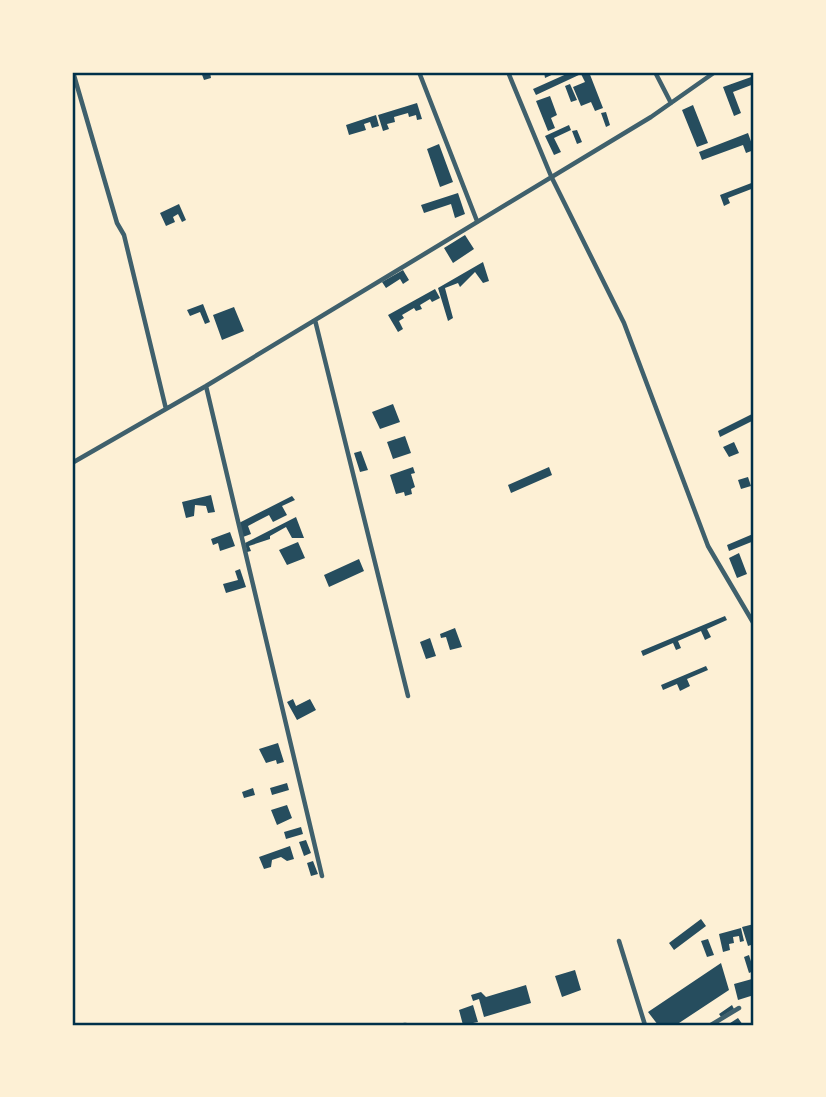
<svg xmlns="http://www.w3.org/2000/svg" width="826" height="1097" font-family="'Exo 2',sans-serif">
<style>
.building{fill:#264d5e}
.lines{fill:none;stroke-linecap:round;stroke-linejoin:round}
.minor{stroke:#3f606c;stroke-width:4.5}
.neatline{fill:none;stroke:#003049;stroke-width:2.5}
</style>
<rect width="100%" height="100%" fill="#fdf0d5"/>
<!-- building -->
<path class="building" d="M201 72H210L211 78 204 80Z
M544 72H558L545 78Z
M571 72H589L603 108 595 111 591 102 581 106 573 87 585 82 581 74 536 95 533 89Z
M754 76V84L733 92 741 113 734 116 723 87Z
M570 84 577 100 571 102 565 86Z
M550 96 557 115 551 118 555 128 548 131 536 101Z
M417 103 422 119 417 120 416 115 409 117 408 113 394 117 395 122 387 124 389 129 383 131 378 115Z
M693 105 708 143 697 147 682 110Z
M606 112 610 125 606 127 601 113Z
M376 115 379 126 372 128 370 122 364 124 366 130 349 135 346 125Z
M569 125 571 130 554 138 561 152 554 155 545 136Z
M577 130 582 142 577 144 572 131Z
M748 133 754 150 746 153 743 145 702 160 699 152Z
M439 144 453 182 440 187 427 149Z
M754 182V188L728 198 730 203 724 206 720 195Z
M458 193 465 214 455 218 451 204 424 213 421 205Z
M179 204 186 220 182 222 178 214 173 217 175 222 166 226 160 213Z
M465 235 474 249 453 263 444 248Z
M483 262 489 281 483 283 475 272 460 287 458 283 445 288 453 318 448 321 438 288Z
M403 270 409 280 403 284 400 279 386 288 382 282Z
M435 289 440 298 432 302 430 299 420 305 422 309 416 311 414 308 402 315 404 318 399 321 403 329 398 332 388 315Z
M203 304 210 322 205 324 200 312 190 316 187 310Z
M234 307 244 331 222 340 213 315Z
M393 404 400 422 380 429 372 412Z
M754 413V420L720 437 718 431Z
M405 436 411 453 393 459 387 442Z
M734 442 739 453 729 457 723 447Z
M361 451 368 470 360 472 354 453Z
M413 467 415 473 411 474 415 487 411 489 412 494 405 496 404 492 396 494 390 475Z
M549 467 552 475 511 493 508 485Z
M748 477 751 486 741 489 738 480Z
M211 495 215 512 208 513 206 506 195 505 194 516 186 518 182 502Z
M292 496 295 500 282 506 287 515 273 522 269 515 248 526 251 534 243 537 239 523Z
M296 517 304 538H292L286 527 270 536V539L249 546 251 551 247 552 245 543Z
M230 532 235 546 220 551 218 543 213 545 211 539Z
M753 534 754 541 729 551 727 545Z
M298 542 305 558 287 565 279 550Z
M739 553 747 574 737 578 729 558Z
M359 559 364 571 329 587 324 575Z
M240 569 246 587 226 593 223 584 238 580 235 571Z
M725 616 727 620 707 629 711 637 705 640 701 631 678 641 681 648 676 650 673 643 643 656 641 651Z
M455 628 462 647 450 650 446 637 441 638 440 634Z
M430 638 436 656 426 659 420 642Z
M706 666 708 670 687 679 690 686 680 691 677 684 663 690 661 685Z
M293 699 296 706 310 699 316 710 297 720 287 702Z
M278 743 284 762 277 764 276 760 266 763 259 749Z
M287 783 289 790 272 795 270 788Z
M253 788 255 795 244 798 242 792Z
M287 805 292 818 277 825 271 810Z
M301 827 303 834 286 839 284 832Z
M306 840 311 853 304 856 299 842Z
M290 846 294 859 287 861 281 857 272 860 271 867 264 869 259 857Z
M313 861 318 874 311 876 307 863Z
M701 919 706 926 674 950 669 943Z
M754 924V934H751L754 944 748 946 742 927Z
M741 928 744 941 740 942 739 936 733 937 734 943 729 944 730 950 723 952 719 934Z
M708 939 714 955 707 957 701 941Z
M749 955 754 971 749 973 744 957Z
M721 963 729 990 676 1025H658L648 1012Z
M575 970 581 990 562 997 555 976Z
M752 979 754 995 738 1000 734 984Z
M526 985 531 1003 484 1017 479 999 473 1001 471 995 481 992 486 997Z
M473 1005 478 1022 463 1025 459 1010Z
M732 1005 734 1009 721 1017 719 1014Z
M738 1018 743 1025H727Z"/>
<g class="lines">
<!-- minor -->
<path class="minor" d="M73 72 117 223 124 235 166 409
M419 72 477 221
M508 72 551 176 624 323 708 546 754 624
M655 72 671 103
M315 320 408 696
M206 386 322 876
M72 463 206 386 651 117 715 72
M619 941 645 1025
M404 1025H406
M711 1025 739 1008"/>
</g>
<!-- border -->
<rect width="826" height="1097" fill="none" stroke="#fdf0d5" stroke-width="147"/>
<rect x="74" y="74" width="678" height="950" class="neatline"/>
</svg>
